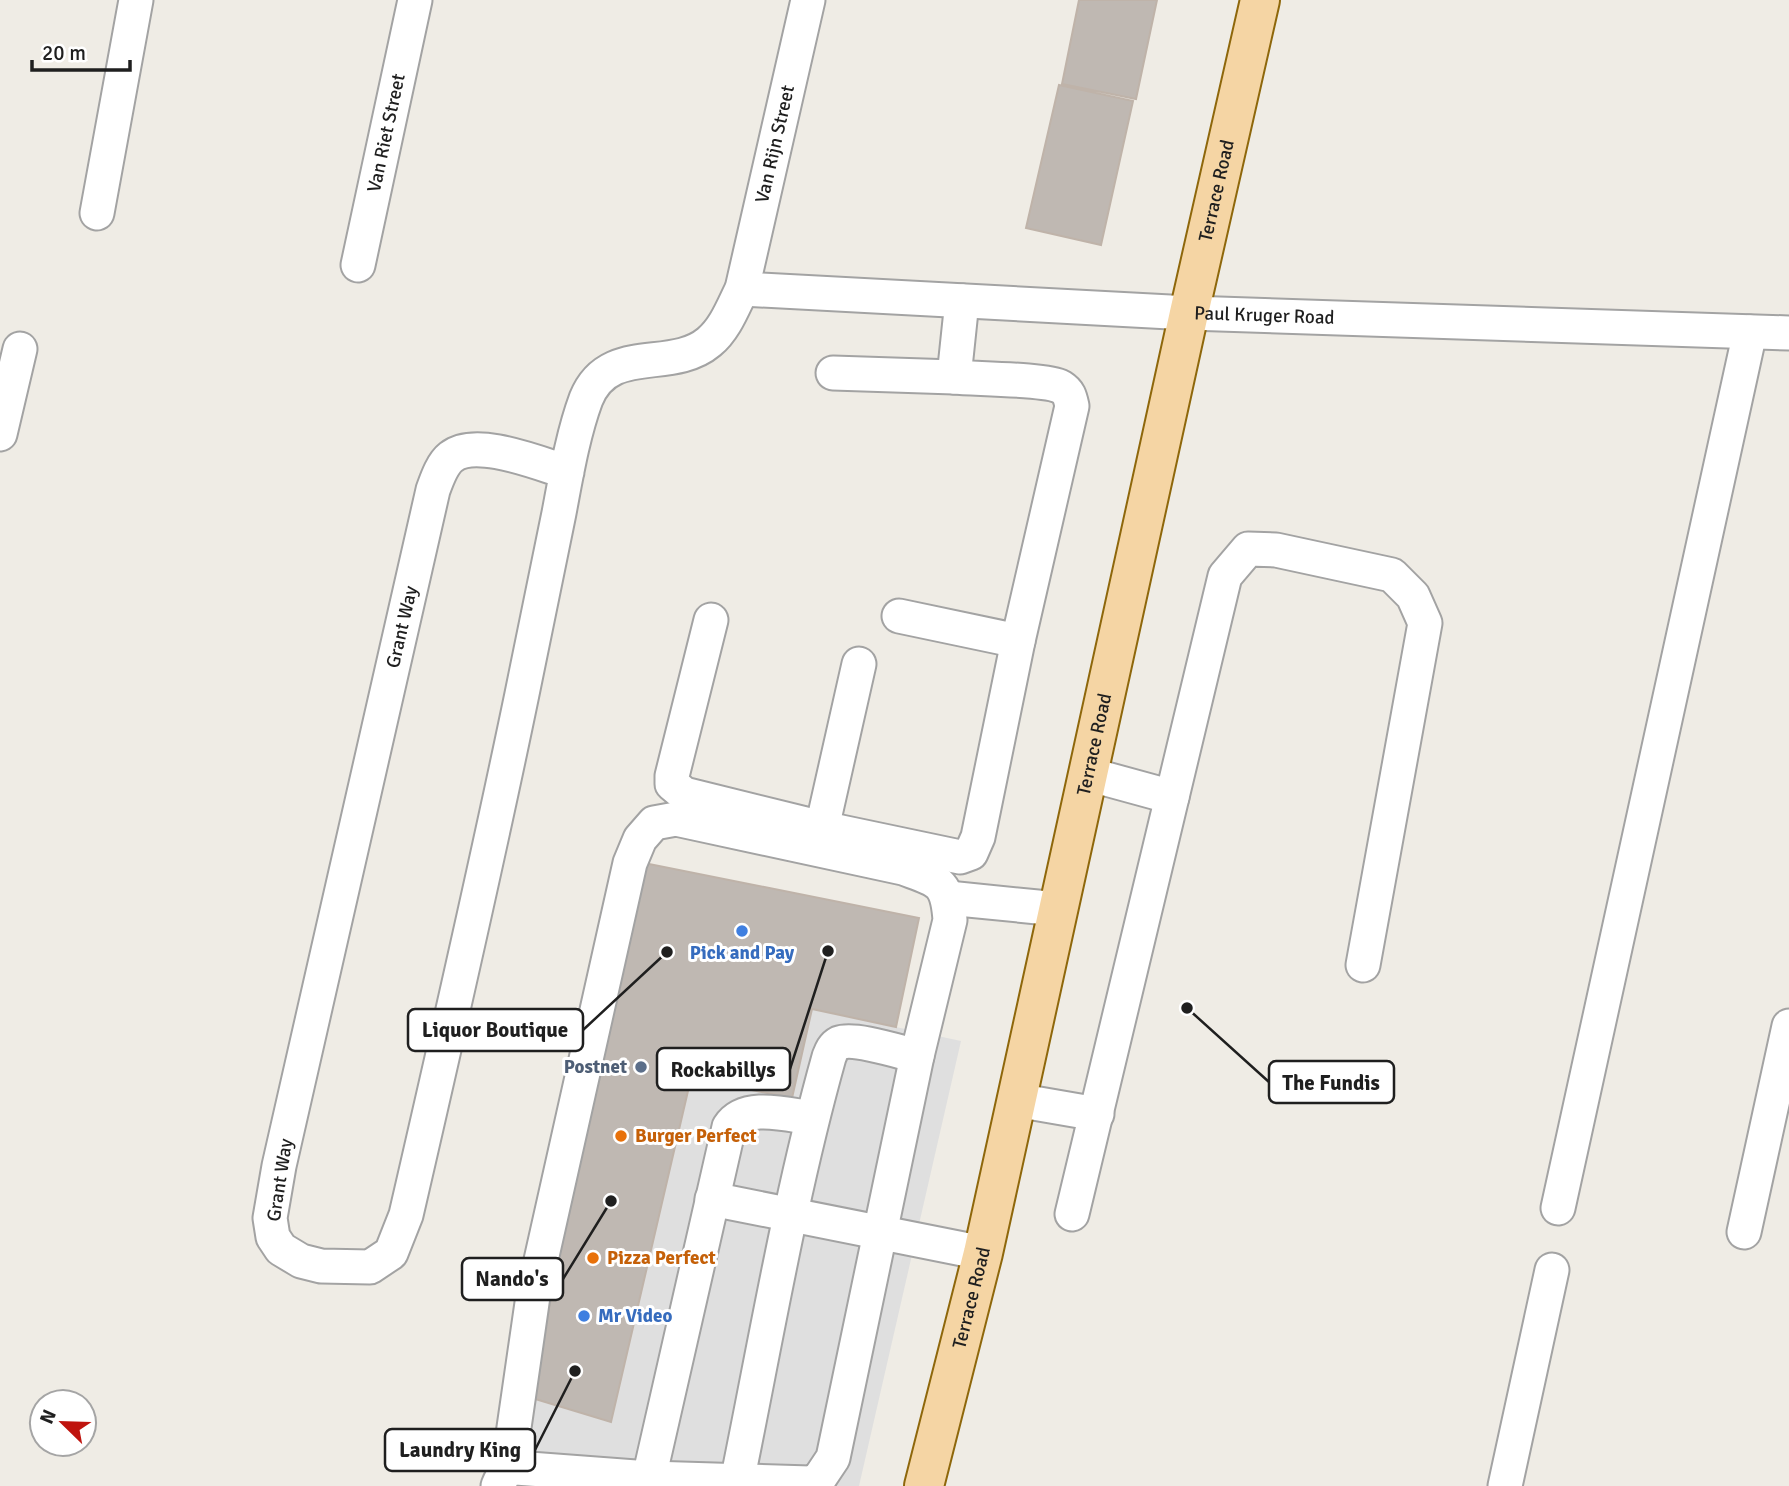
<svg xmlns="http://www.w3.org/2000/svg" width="1789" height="1486" font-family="Signika,sans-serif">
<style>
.parking{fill:#dfdfdf}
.building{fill:#bfb8b2;stroke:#bfb3a9;stroke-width:2}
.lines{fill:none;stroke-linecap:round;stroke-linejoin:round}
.minor-casing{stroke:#a3a3a3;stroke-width:37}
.major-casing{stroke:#8e670b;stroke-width:42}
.minor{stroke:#fff;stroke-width:33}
.major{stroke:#f5d5a4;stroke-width:38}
.shop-dot{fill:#3f7fe0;stroke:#fff;stroke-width:2.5}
.service-dot{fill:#5c6f8a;stroke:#fff;stroke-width:2.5}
.food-dot{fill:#e8710a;stroke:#fff;stroke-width:2.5}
.labels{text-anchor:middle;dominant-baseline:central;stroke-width:6;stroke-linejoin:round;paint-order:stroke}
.street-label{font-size:19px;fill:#1f1f1f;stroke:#fff}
.shop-label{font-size:19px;font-weight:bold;fill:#366cbe;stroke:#fff}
.service-label{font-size:19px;font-weight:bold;fill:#4e5e75;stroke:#fff;text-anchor:end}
.food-label{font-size:19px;font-weight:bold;fill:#c56008;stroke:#fff;text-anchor:start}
.leader{fill:none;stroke:#1f1f1f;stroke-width:2.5}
.callout-dot{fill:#1f1f1f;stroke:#fff;stroke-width:2.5}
.callout{fill:#fff;stroke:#1f1f1f;stroke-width:2.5}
.callout-label{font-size:21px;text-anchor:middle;font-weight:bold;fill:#1f1f1f}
</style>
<rect width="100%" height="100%" fill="#efece5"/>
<!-- parking -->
<path class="parking" d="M812 1009 961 1041 859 1486H510L532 1398 611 1421 691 1078 791 1098Z"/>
<!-- building -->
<path class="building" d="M1079 0H1157L1136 99 1062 84Z
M1059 85 1133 101 1101 245 1026 228Z
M634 861 919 918 896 1027 812 1009 792 1098 691 1078 611 1422 532 1398Z"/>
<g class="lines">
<defs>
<g id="minor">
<path d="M97 213 136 0"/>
<path id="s1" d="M358 265 415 0"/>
<path id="s2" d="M742 289 1189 313 1789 333"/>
<path d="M833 373 954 377"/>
<path d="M0 434 20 349"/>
<path id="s3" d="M567 472C540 464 476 437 451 457 442 464 437 479 433 490L279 1166 270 1218 273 1237 281 1249 301 1261 321 1266 370 1267 391 1253 406 1215C446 1042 486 868 522 694 534 633 547 573 559 513 566 476 573 434 586 399 609 342 671 374 709 342 725 329 733 307 742 289L808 0"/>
<path d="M899 616 1018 641"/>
<path d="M711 620 672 776V784L684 794 822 828 960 857 971 853 978 837 1018 641 1072 406C1070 397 1069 392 1061 387 1046 379 975 379 954 377L962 301"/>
<path d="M1088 774 1172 797"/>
<path d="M822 828 859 664"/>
<path d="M948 898 1058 909"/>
<path d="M1016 1100 1097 1114"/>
<path d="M712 1199 983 1253"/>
<path d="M1558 1208 1750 332"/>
<path d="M1072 1214 1225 576 1248 549 1276 550 1392 575 1413 596 1425 623 1363 965"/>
<path d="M1744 1232 1789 1026"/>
<path d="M649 1478 729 1127C745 1102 788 1115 812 1118"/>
<path d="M737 1482C766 1340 790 1196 829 1057 831 1052 833 1046 839 1043 854 1037 900 1052 917 1056"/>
<path d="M498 1486C502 1476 505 1470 516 1468L649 1478 810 1483 819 1479 833 1458 917 1056 950 920C947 880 938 881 903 868L676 819 654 823 640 839 630 863 533 1296 508 1469"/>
<path d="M1505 1486 1552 1270"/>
</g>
<g id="major">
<path id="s4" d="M924 1486 983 1253 1189 313 1260 0"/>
</g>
</defs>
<!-- minor casing -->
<use href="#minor" class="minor-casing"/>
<!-- major casing -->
<use href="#major" class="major-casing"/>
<!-- minor -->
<use href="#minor" class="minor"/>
<!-- major -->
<use href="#major" class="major"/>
</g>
<!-- markers -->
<g class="shop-dot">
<circle cx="742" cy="931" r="7"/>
<circle cx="584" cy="1316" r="7"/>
</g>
<circle class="service-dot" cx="641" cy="1067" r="7"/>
<g class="food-dot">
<circle cx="621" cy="1136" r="7"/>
<circle cx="593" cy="1258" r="7"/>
</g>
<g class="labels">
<!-- street labels -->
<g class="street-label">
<text stroke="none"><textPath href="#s1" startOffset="135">Van Riet Street</textPath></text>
<text stroke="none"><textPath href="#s3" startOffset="2287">Van Rijn Street</textPath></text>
<text stroke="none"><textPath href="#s4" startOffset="1328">Terrace Road</textPath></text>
<text stroke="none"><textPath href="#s2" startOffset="523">Paul Kruger Road</textPath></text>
<text transform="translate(402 627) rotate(-77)">Grant Way</text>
<text stroke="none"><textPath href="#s4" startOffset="761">Terrace Road</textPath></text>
<text transform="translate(280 1180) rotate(-81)">Grant Way</text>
<text stroke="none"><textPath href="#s4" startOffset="194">Terrace Road</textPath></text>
</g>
<!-- shop labels -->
<g class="shop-label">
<text x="742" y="953">Pick and Pay</text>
<text x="598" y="1316" text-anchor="start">Mr Video</text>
</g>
<!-- service labels -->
<g class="service-label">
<text x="627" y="1067">Postnet</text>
</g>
<!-- food labels -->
<g class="food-label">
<text x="635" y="1136">Burger Perfect</text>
<text x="607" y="1258">Pizza Perfect</text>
</g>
</g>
<!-- callouts -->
<path class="leader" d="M667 952L583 1030M828 951L790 1069M1187 1008L1269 1082M611 1201L563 1279M575 1371L535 1450"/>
<g class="callout-dot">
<circle cx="667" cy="952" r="7"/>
<circle cx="828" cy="951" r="7"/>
<circle cx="1187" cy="1008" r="7"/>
<circle cx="611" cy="1201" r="7"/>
<circle cx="575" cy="1371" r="7"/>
</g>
<g class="callout">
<rect x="408" y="1009" width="175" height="42" rx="7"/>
<rect x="657" y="1048" width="133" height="42" rx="7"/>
<rect x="1269" y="1061" width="125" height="42" rx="7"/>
<rect x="462" y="1258" width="101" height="42" rx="7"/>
<rect x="385" y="1429" width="150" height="42" rx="7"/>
</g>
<g class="callout-label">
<text x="495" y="1037">Liquor Boutique</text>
<text x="723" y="1077">Rockabillys</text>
<text x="1331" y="1090">The Fundis</text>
<text x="512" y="1286">Nando's</text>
<text x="460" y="1457">Laundry King</text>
</g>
<!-- north arrow -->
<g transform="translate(63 1423) rotate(293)"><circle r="33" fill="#ffffff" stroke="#a5a5a5" stroke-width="2"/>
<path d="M0-5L12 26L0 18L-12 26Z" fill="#bf140e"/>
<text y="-10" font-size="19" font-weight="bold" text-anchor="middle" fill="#1f1f1f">N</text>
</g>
<!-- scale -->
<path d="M32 60v10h98v-10" fill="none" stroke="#1f1f1f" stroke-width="3.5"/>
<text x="42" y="60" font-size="21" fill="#1f1f1f" stroke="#ffffff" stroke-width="5" paint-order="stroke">20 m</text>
</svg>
